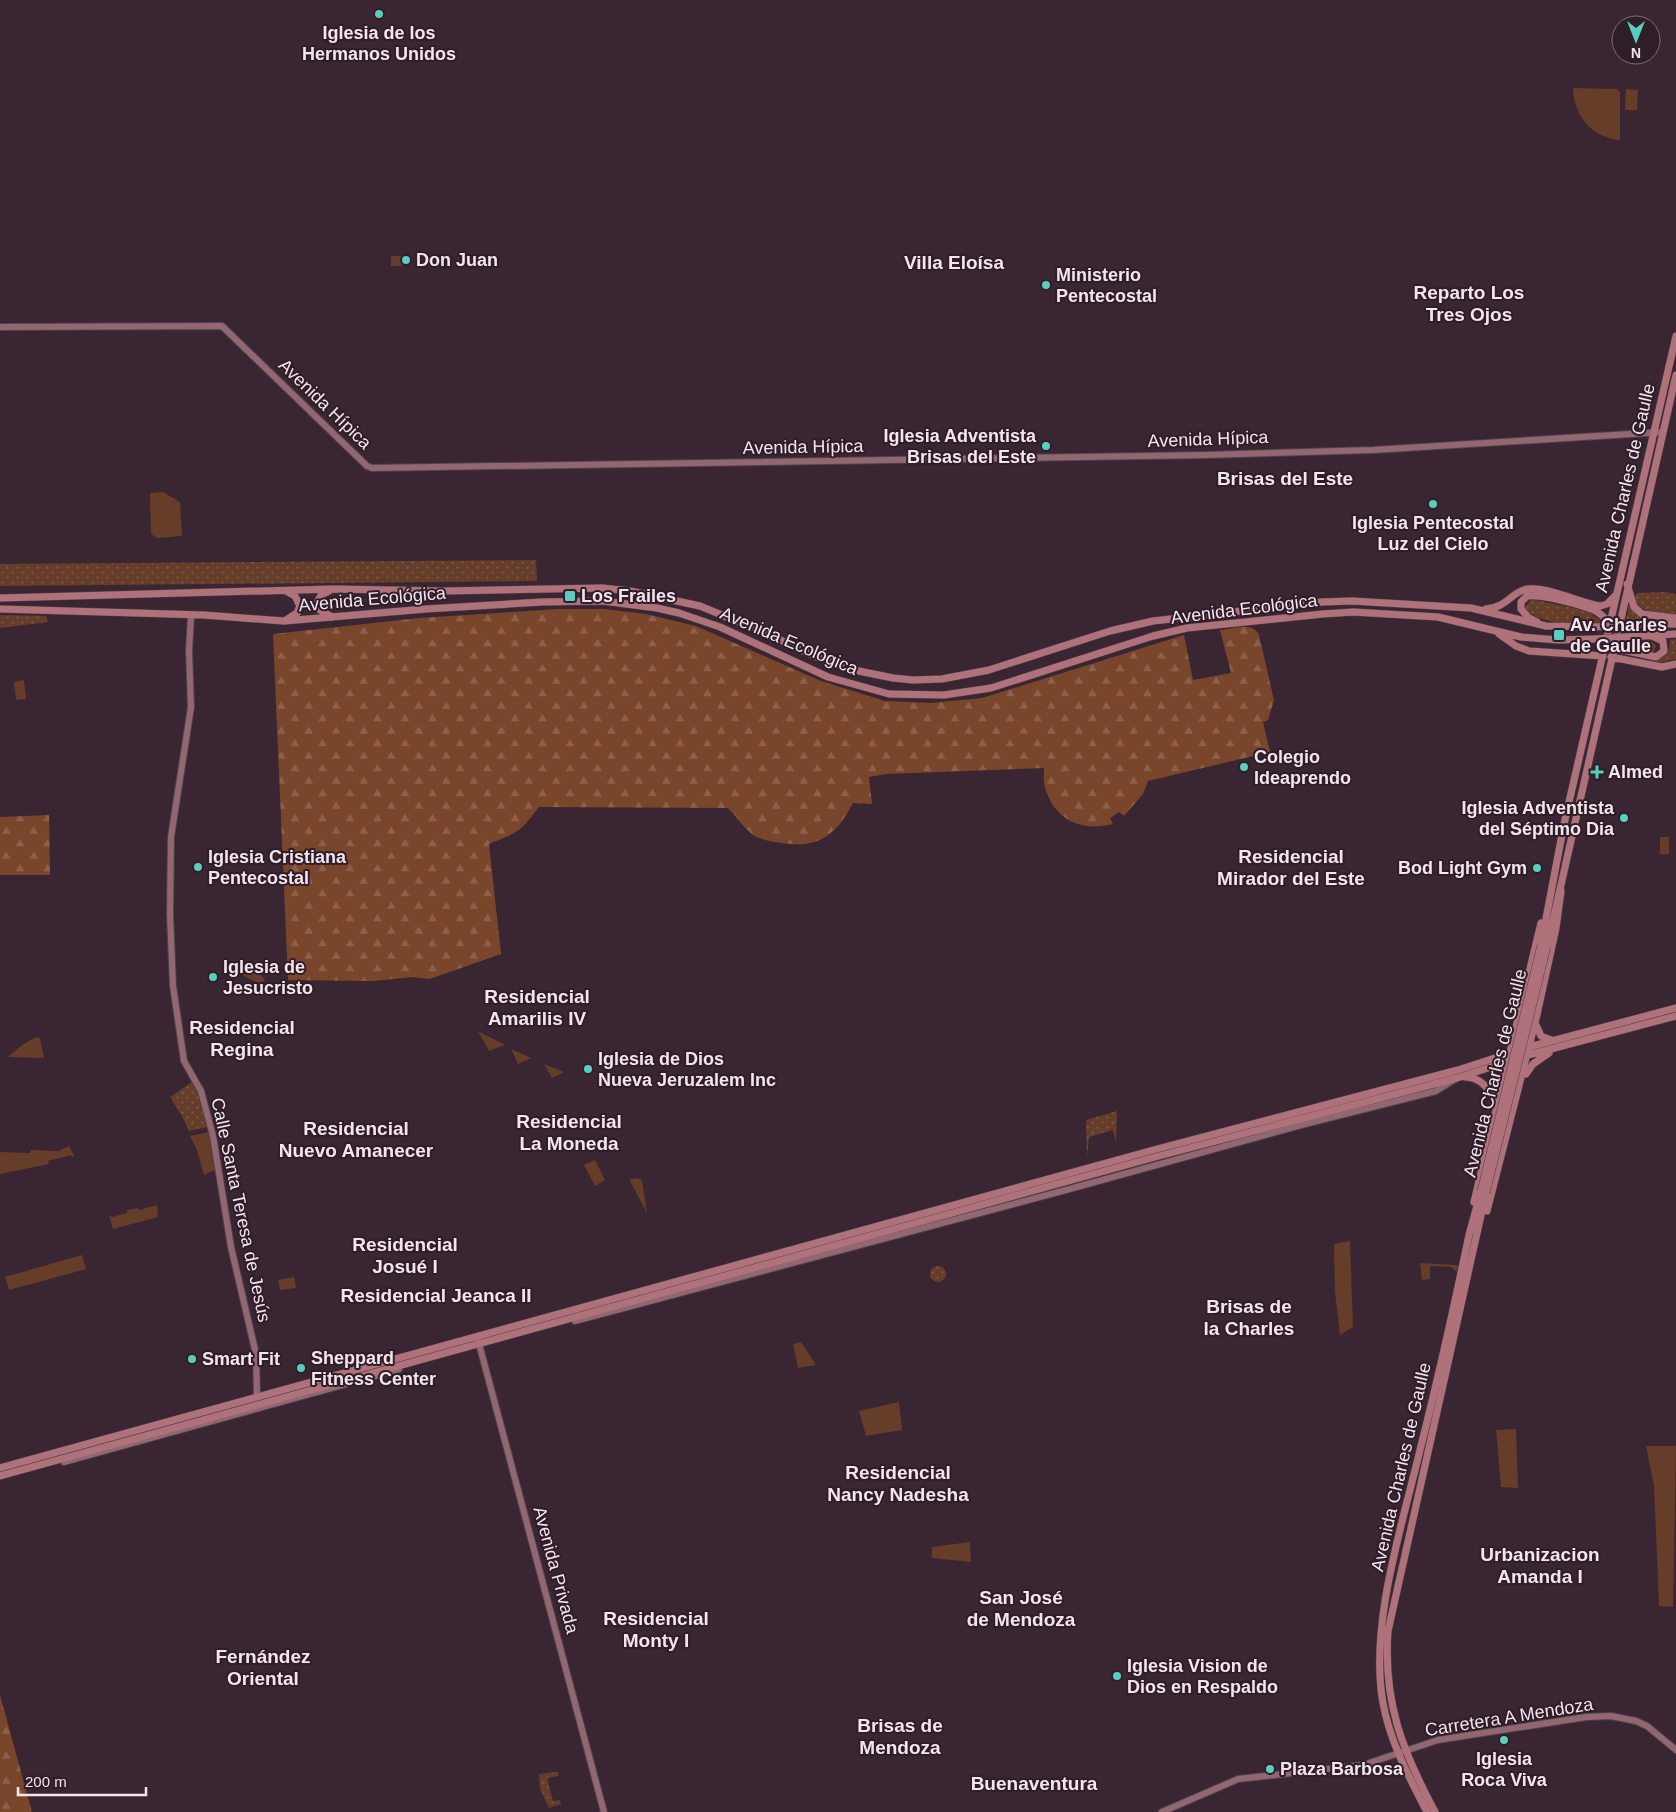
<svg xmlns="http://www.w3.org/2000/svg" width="1676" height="1812" font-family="Arial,sans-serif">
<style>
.grass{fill:url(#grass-dots)}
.forest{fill:url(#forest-firs)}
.green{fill:#653d29}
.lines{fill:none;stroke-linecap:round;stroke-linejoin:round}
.secondary-casing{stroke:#52424c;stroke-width:8}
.primary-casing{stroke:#52424c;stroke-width:8}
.secondary{stroke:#916772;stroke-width:6}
.primary{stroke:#af717a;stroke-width:7}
.primary-bridge-casing{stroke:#52424c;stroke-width:8;stroke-linecap:butt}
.primary-bridge{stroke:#af717a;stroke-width:7}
.poi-dot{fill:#59cebe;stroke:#2f1d28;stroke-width:2}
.labels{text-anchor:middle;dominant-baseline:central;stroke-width:4;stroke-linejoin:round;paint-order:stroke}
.poi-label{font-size:18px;font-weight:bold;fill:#f2e5ec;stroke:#2f1d28;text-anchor:start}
.street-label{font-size:18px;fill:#f2e5ec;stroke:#2f1d28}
.neighbourhood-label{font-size:19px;font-weight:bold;fill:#f2e5ec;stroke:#2f1d28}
</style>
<defs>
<pattern id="grass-dots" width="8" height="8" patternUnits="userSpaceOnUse" patternTransform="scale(1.25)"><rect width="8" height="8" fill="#653d29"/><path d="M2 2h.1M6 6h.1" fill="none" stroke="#7c5948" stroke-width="1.8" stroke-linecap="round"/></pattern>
<pattern id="forest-firs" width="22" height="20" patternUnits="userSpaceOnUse" patternTransform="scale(1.25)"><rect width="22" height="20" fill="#79452b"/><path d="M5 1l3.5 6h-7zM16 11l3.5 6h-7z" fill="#8c604a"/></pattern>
</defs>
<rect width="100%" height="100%" fill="#392632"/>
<!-- grass -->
<path class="grass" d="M536 560 537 581 0 586V564Z
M1665 592 1676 594V614C1660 612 1640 615 1634 598L1637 593Z
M1531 599 1588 611 1602 622C1583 627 1538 625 1525 608Z
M1629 604 1638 614 1659 618 1626 621Z
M0 615 46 616 48 622 0 628Z
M1676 639V659L1658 663 1656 661 1668 653 1670 640Z
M1649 640 1656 646 1654 652 1631 649 1623 645V642Z
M192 1082 199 1093 208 1127 189 1131 182 1116 170 1097Z
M1117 1111 1116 1143 1113 1130 1089 1137 1087 1157 1086 1120Z
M930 1274a8 8 0 1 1 16 0a8 8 0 1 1-16 0Z
M558 1772V1776L547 1778 553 1801 560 1800 561 1804 549 1808 540 1789 539 1774Z"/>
<!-- forest -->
<path class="forest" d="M559 609H604L646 614 696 626 821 681 885 701 931 703 982 698 1184 635 1193 680 1231 673 1220 630C1233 629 1252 621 1259 635L1274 700 1268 720 1263 722 1270 752 1148 781 1143 794 1124 816 1119 812 1110 818 1113 824C1081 832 1054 820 1045 787 1043 781 1044 774 1044 768L886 774 869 777 872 804 853 803C836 835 819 849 782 843 774 842 762 840 755 836 745 830 737 817 728 808L539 807C519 833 519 832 489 844L501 954 430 979 413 977 373 981 288 980 273 634 419 618Z
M49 815 50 875H0V817Z
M0 1695 32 1812H0Z"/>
<!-- green -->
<path class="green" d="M1573 88 1617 89 1620 92V140C1591 137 1574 116 1573 88Z
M1626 89 1638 90 1637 110H1625Z
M391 256H401L402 266H391Z
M163 492 180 502 182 536 157 538 151 534 150 493Z
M24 680 26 699 16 700 14 682Z
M1660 837H1669V854H1660Z
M242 971H258L265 980 260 984 242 975Z
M478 1031 505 1045 489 1051Z
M36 1037 40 1038 44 1058 8 1057 22 1045Z
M511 1049 531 1058 518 1064Z
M544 1064 564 1072 552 1078Z
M209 1132 215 1170 204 1175 197 1150 190 1136Z
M69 1146 74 1156 72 1157 71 1155 48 1161 49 1164 0 1174V1152L30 1153 31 1150 59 1151Z
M595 1160 605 1180 595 1186 584 1165Z
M636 1178 642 1180 647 1213 630 1181V1179Z
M157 1205 158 1217 113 1229 109 1215 112 1217 127 1213V1210L138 1208 139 1210Z
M1350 1241 1353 1327 1340 1335 1335 1292 1334 1244Z
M82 1255 86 1269 9 1290 5 1277Z
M1420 1263 1458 1265 1457 1272 1451 1267 1430 1266V1279L1422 1280Z
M294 1277 296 1288 280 1290 278 1280Z
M801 1342 816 1365 798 1368 793 1344Z
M899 1402 902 1430 866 1436 859 1411Z
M1516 1429 1518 1488 1501 1487 1496 1430Z
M1646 1446H1676L1673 1607 1659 1606 1654 1486Z
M970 1542 971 1562 932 1558V1547Z"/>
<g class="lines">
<defs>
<path id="secondary" d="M0 327 222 326 367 466 372 468 1205 455 1373 450 1663 432
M191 616 189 651 191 707 171 837 170 914 173 986 184 1061 201 1091 213 1136 231 1247 256 1354 257 1396
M575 1321 1066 1190 1305 1124 1436 1091 1455 1079
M478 1340 604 1812
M372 1377 399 1369
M64 1462 346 1384
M1162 1812 1238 1779 1363 1765 1438 1740 1586 1717 1611 1716 1636 1721 1647 1726 1676 1750"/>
<path id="primary" d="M1627 584 1634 607 1642 614 1676 618
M286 591 295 596 300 606 297 613 286 620
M329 591 321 595 317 603 320 610 332 617
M0 598 334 589 444 591 602 588 630 591 700 606 770 635 814 656 849 669 893 678 913 680 942 679 989 670 1110 631 1153 621 1322 602 1352 601 1471 608 1546 626 1595 627
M0 609 204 615 284 621 426 609 542 602 603 601 657 608 679 613 720 627 828 677 889 694 944 695 991 688 1153 636 1187 628 1323 614 1353 612 1438 617 1521 637 1558 640 1596 639
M1486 609C1508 607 1511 592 1527 589 1545 586 1581 603 1600 606L1607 604 1615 596
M1537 622 1529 618 1521 609V602L1527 596C1542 594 1579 604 1594 610 1600 613 1605 618 1609 623
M1625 625 1676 624
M1499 634 1516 646 1529 651 1603 656
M1625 637 1676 634
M1613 648 1656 657 1664 651 1663 641 1650 635
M1611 657 1662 667 1676 664
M1541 945 1564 824 1676 336
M1547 947 1676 375
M1536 1025 1541 1036 1551 1040
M1526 1074 1533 1064 1549 1053
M1465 1077C1482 1077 1490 1091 1498 1104
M1474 1202 1541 923
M1487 1211 1536 1019 1556 928 1561 891
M0 1468 1157 1149 1458 1070 1529 1047 1676 1008
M0 1476 1159 1156 1457 1078 1528 1055 1676 1016
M1427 1812C1409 1777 1390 1742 1383 1703 1369 1626 1402 1526 1420 1450 1438 1379 1454 1307 1469 1235L1481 1191
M1435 1812C1402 1750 1383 1702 1388 1631L1486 1193"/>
</defs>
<!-- secondary casing -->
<use href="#secondary" class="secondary-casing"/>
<!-- primary casing -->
<use href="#primary" class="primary-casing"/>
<!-- secondary -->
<use href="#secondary" class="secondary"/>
<!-- primary -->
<use href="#primary" class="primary"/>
<defs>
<path id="primary-bridge" d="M1595 627 1625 625
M1596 639 1625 637
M1481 1191 1541 945
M1486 1193 1547 947"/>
</defs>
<!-- primary-bridge casing -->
<use href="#primary-bridge" class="primary-bridge-casing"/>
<!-- primary-bridge -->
<use href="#primary-bridge" class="primary-bridge"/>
</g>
<!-- markers -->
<g class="poi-dot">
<circle cx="379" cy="14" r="5"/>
<circle cx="406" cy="260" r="5"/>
<circle cx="1046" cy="285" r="5"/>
<circle cx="1046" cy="446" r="5"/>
<circle cx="1433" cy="504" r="5"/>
<rect x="564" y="590" width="12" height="12" rx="2.5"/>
<rect x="1553" y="629" width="12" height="12" rx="2.5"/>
<circle cx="1244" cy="767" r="5"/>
<path d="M1594.5 764.5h5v5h5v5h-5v5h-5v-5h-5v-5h5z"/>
<circle cx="1624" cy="818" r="5"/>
<circle cx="198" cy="867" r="5"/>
<circle cx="1537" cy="868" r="5"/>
<circle cx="213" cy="977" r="5"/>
<circle cx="588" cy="1069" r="5"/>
<circle cx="192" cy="1359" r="5"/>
<circle cx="301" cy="1368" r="5"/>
<circle cx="1117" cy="1676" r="5"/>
<circle cx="1504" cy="1740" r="5"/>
<circle cx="1270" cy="1769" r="5"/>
</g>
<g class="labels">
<!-- poi labels -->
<g class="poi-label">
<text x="379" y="33" text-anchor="middle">Iglesia de los<tspan x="379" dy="21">Hermanos Unidos</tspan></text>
<text x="416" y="260">Don Juan</text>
<text x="1056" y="275">Ministerio<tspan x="1056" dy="21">Pentecostal</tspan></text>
<text x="1036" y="436" text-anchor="end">Iglesia Adventista<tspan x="1036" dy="21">Brisas del Este</tspan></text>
<text x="1433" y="523" text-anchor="middle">Iglesia Pentecostal<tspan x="1433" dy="21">Luz del Cielo</tspan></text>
<text x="581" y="596">Los Frailes</text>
<text x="1570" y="625">Av. Charles<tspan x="1570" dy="21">de Gaulle</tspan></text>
<text x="1254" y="757">Colegio<tspan x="1254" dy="21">Ideaprendo</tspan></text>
<text x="1608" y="772">Almed</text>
<text x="1614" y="808" text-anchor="end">Iglesia Adventista<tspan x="1614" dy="21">del Séptimo Dia</tspan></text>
<text x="208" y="857">Iglesia Cristiana<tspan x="208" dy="21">Pentecostal</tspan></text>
<text x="1527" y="868" text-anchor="end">Bod Light Gym</text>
<text x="223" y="967">Iglesia de<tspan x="223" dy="21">Jesucristo</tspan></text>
<text x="598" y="1059">Iglesia de Dios<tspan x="598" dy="21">Nueva Jeruzalem Inc</tspan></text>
<text x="311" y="1358">Sheppard<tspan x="311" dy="21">Fitness Center</tspan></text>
<text x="202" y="1359">Smart Fit</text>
<text x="1127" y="1666">Iglesia Vision de<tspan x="1127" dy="21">Dios en Respaldo</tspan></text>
<text x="1504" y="1759" text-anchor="middle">Iglesia<tspan x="1504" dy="21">Roca Viva</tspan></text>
<text x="1280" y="1769">Plaza Barbosa</text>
</g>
<!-- street labels -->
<g class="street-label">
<text transform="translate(325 404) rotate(44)">Avenida Hípica</text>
<text transform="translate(1208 439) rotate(-2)">Avenida Hípica</text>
<text transform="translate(803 447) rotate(-1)">Avenida Hípica</text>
<text transform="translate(1625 488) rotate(-77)">Avenida Charles de Gaulle</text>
<text transform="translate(372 599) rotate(-5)">Avenida Ecológica</text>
<text transform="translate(1244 609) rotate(-7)">Avenida Ecológica</text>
<text transform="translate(789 641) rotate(23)">Avenida Ecológica</text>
<text transform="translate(1495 1073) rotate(-76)">Avenida Charles de Gaulle</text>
<text transform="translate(241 1210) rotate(78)">Calle Santa Teresa de Jesús</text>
<text transform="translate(1401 1467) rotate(-77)">Avenida Charles de Gaulle</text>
<text transform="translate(556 1570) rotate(75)">Avenida Privada</text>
<text transform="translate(1509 1717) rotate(-9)">Carretera A Mendoza</text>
</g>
<!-- neighbourhood labels -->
<g class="neighbourhood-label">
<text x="954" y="262">Villa Eloísa</text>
<text x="1469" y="292">Reparto Los<tspan x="1469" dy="22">Tres Ojos</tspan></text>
<text x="1285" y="478">Brisas del Este</text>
<text x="1291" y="856">Residencial<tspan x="1291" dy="22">Mirador del Este</tspan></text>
<text x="537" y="996">Residencial<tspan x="537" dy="22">Amarilis IV</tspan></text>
<text x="242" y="1027">Residencial<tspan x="242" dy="22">Regina</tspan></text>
<text x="569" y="1121">Residencial<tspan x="569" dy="22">La Moneda</tspan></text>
<text x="356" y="1128">Residencial<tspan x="356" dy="22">Nuevo Amanecer</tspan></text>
<text x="405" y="1244">Residencial<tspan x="405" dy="22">Josué I</tspan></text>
<text x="436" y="1295">Residencial Jeanca II</text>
<text x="1249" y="1306">Brisas de<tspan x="1249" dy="22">la Charles</tspan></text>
<text x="898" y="1472">Residencial<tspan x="898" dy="22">Nancy Nadesha</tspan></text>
<text x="1540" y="1554">Urbanizacion<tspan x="1540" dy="22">Amanda I</tspan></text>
<text x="1021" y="1597">San José<tspan x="1021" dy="22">de Mendoza</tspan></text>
<text x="656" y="1618">Residencial<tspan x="656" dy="22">Monty I</tspan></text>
<text x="263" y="1656">Fernández<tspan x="263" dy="22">Oriental</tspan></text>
<text x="900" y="1725">Brisas de<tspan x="900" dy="22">Mendoza</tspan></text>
<text x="1034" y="1783">Buenaventura</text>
</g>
</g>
<!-- north arrow -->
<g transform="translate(1636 40) rotate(180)"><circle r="24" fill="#2f1d28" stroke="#7d6d76"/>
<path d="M0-4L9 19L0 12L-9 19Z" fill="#59cebe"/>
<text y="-8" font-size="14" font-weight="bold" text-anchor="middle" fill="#f2e5ec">N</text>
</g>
<!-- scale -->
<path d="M18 1787v8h128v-8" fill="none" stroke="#f2e5ec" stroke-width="2.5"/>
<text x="25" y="1787" font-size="15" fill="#f2e5ec" stroke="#2f1d28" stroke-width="4" paint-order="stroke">200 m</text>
</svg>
